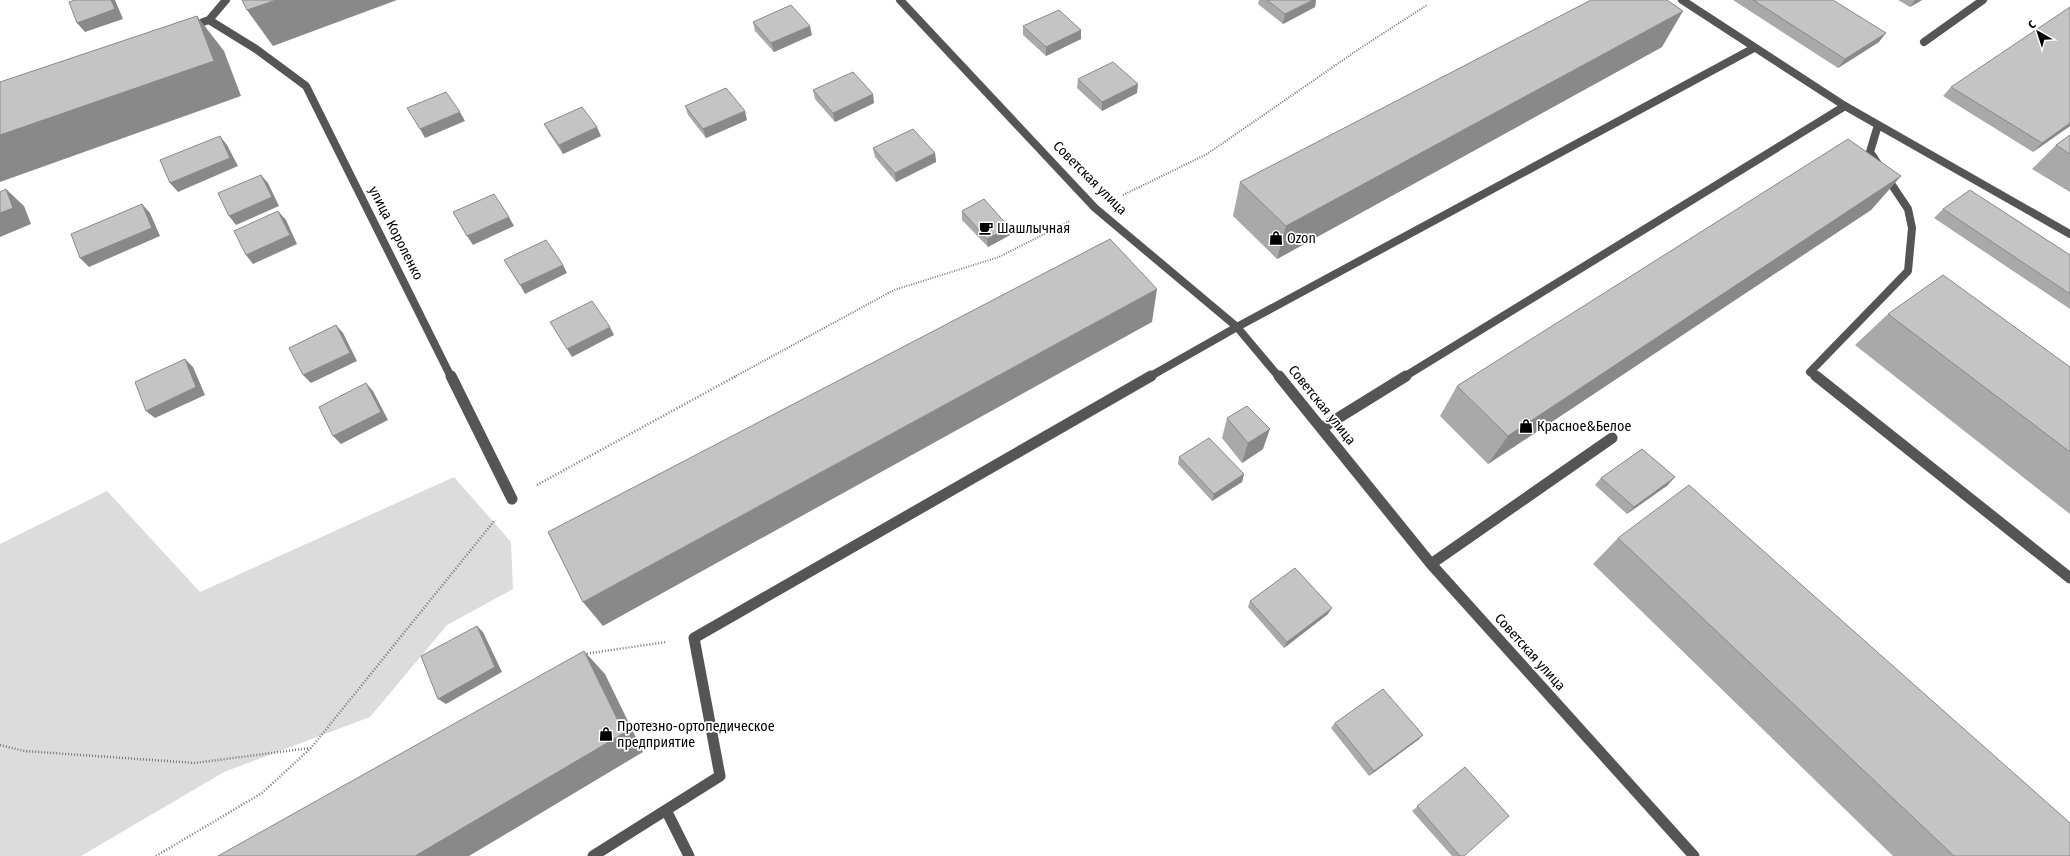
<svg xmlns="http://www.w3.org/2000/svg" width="2070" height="856" font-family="'Fira Sans Condensed',sans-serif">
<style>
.green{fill:#dcdcdc}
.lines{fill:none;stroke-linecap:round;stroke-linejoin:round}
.path-far1{stroke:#777;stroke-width:2;stroke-dasharray:1 1.5;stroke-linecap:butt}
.path{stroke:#777;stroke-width:2.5;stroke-dasharray:1 2;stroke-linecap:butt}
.minor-far1{stroke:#555;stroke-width:8}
.minor{stroke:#555;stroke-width:11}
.wall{fill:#a9a9a9}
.shaded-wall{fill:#898989}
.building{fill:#c4c4c4;stroke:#898989}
.labels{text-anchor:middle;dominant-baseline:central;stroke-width:3.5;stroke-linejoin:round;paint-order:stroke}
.street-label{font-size:14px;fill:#000;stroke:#fff}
.poi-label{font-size:14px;fill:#000;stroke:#fff;text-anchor:start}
</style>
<rect width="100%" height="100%" fill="#fff"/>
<!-- green -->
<path class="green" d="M454 477 511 542 513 589 447 625 370 717 224 772 81 856H0V544L107 491 200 592Z"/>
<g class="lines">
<!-- path-far1 -->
<path class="path-far1" d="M1123 195 1207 154 1362 47 1427 5
M734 377 894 290 999 257 1070 221"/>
<!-- path -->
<path class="path" d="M537 485 736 376
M584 654 666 642
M0 745 24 751 195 763 310 748
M156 856 262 793 311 748 495 520"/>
<!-- minor-far1 -->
<path class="minor-far1" d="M900 0 1095 208 1237 327 1279 377
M1682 0 1845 106 2070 234
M209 20 256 49 306 86 451 377
M203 22 209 20 226 0
M1924 42 1983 0
M1149 377 1237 327 1754 48
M1404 377 1845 106
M1817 377 1810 372 1908 271 1912 228 1908 209 1870 152 1878 125"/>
<!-- minor -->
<path class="minor" d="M451 376 512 499
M1279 376 1431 564 1694 856
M1816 376 2070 578
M1322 428 1406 376
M1431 564 1612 438
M666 810 689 856
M593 856 720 776 694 638 1151 376"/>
</g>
<!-- wall -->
<path class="wall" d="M1259 0H1316L1315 7 1283 24 1258 4Z
M1733 0H1833L1879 42 1838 68Z
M1898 0H1922L1910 7Z
M753 22 812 35 774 52 755 31Z
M1023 26 1081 39 1046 56 1023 35Z
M1662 47 1277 259 1233 216 1240 182Z
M1078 79 1137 93 1102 111 1077 88Z
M1951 87 2070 126 2033 152 1943 96Z
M813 90 874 103 835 122 815 99Z
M685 106 747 120 706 138 688 115Z
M544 124 601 136 563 154 549 133Z
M2070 135V192L2032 169 2056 145Z
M873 148 935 153 936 162 896 182 875 157Z
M1901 176 1871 210 1488 464 1440 416 1457 386Z
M1943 209 2070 255V309L1934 218Z
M962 211 1010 235 988 247 962 220Z
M1888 314 2070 367V514L1855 345Z
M1227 418 1263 449 1242 463 1222 438Z
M1179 457 1244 474 1242 482 1212 501 1178 464Z
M1601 478 1668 485 1627 514 1595 485Z
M1618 538 2070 856H1893L1593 564Z
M1250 601 1328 614 1284 648 1248 607Z
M1335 723 1423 735 1418 740 1369 776 1331 728Z
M1465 767 1464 856H1452L1412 811Z"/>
<!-- shaded-wall -->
<path class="shaded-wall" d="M111 0H115L123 19 85 32 77 23Z
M276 0H397L273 46 247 10Z
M1313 0H1316L1315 7 1283 24 1285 14Z
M1915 0H1922L1910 7Z
M1683 11 1662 47 1277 259 1286 226Z
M197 16 224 51 241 96 0 182V135Z
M810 26 812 35 774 52 771 43Z
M1081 30V39L1046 56V47Z
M1886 33 1879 42 1838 68 1845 59Z
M1138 84 1137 93 1102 111V102Z
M873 94 874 103 835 122 833 113Z
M745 111 747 120 706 138 703 129Z
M460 112 465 121 425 138 420 129Z
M2070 123V126L2033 152 2042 143Z
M597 127 601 136 563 154 559 145Z
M220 136 227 145 238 166 178 192 170 183Z
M935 153 936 162 896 182 895 173Z
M261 175 268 183 279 206 236 225 229 216Z
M1901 176 1871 210 1488 464 1508 436Z
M6 189 24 206 31 224 0 237V213Z
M142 204 150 213 160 236 89 267 80 258Z
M278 211 286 220 297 244 253 264 246 255Z
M509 217 514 226 473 245 467 236Z
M1009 227 1010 235 988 247 987 239Z
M563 265 567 273 525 294 520 285Z
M1157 289 1152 322 603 626 583 602Z
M336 325 343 333 357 361 311 383 303 375Z
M610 327 614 335 572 357 567 349Z
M185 359 193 367 205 395 155 418 146 411Z
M366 383 373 391 388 420 341 444 333 436Z
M1270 429 1263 449 1242 463 1248 443Z
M1244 474 1242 482 1212 501 1214 494Z
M1675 477 1668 485 1627 514 1634 507Z
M1332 608 1328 614 1284 648 1287 642Z
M477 626 483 632 502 672 446 704 438 699Z
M584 651 605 674 643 752 469 856H415Z
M1423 735 1418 740 1369 776 1374 771Z"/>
<!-- building -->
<path class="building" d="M75 0H111L115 9 77 23 69 2Z
M242 0H276L247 10Z
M1267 0H1313L1285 14Z
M1591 0H1667L1683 11 1286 226 1240 182Z
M1753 0H1833L1886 33 1845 59Z
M791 5 810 26 771 43 753 22Z
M2070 7V123L2042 143 1951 87Z
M1059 10 1081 30 1046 47 1023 26Z
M197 16 214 61 0 135V82Z
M1113 62 1138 84 1102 102 1078 79Z
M853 72 873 94 833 113 813 90Z
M726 88 745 111 703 129 685 106Z
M446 92 460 112 420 129 407 108Z
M582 107 597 127 559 145 544 124Z
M913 129 935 153 895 173 873 148Z
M2070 135V154L2056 145Z
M220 136 230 158 170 183 160 160Z
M1848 139 1901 176 1508 436 1457 386Z
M261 175 272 197 229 216 218 193Z
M6 189 13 208 0 213V192Z
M1970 190 2070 255V294L1943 209Z
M494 194 509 217 467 236 453 212Z
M984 199 1009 227 987 239 962 211Z
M142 204 152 228 80 258 71 234Z
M278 211 290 235 246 255 234 231Z
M1110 239 1157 289 583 602 548 532Z
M546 240 563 265 520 285 504 260Z
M1943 275 2070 367V452L1888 314Z
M592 301 610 327 567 349 550 322Z
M336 325 350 353 303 375 289 348Z
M185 359 196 387 146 411 135 382Z
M366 383 381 412 333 436 319 407Z
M1247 406 1270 429 1248 443 1227 418Z
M1209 438 1244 474 1214 494 1179 457Z
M1642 449 1675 477 1634 507 1601 478Z
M1689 485 2070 823V856H1954L1618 538Z
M1295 568 1332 608 1287 642 1250 601Z
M477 626 495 667 438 699 421 656Z
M584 651 624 733 415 856H218Z
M1383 689 1423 735 1374 771 1335 723Z
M1465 767 1509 816 1464 856H1460L1417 806Z"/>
<!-- icons -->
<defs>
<symbol id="cafe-bare" viewBox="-9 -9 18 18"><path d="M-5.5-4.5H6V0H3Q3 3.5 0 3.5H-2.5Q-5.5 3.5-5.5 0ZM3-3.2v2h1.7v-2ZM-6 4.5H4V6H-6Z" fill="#000" stroke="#fff" stroke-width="2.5" paint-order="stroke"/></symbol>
<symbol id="shop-bare" viewBox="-9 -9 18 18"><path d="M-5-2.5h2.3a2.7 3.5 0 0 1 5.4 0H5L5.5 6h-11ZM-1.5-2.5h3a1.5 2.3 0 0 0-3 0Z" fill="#000" stroke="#fff" stroke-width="2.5" paint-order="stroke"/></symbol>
</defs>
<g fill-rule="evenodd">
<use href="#cafe-bare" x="976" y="218" width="20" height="20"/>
<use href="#shop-bare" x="1266" y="228" width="20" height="20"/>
<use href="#shop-bare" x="1516" y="416" width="20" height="20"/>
<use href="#shop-bare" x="596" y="724" width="20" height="20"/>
</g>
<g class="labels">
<!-- street labels -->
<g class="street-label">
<text transform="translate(1090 178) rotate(45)">Советская улица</text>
<text transform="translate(396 233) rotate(63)">улица Короленко</text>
<text transform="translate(1322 405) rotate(51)">Советская улица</text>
<text transform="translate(1530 652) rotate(48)">Советская улица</text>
</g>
<!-- poi labels -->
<g class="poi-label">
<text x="997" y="228">Шашлычная</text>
<text x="1287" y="238">Ozon</text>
<text x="1537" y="426">Красное&amp;Белое</text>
<text x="617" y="726">Протезно-ортопедическое<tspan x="617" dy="16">предприятие</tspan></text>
</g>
</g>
<!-- north arrow -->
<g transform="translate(2038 32) rotate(321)" stroke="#ffffff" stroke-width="3" paint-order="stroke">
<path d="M0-3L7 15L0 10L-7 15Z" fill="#000000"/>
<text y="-6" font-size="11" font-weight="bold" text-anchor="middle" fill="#000000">С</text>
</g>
</svg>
